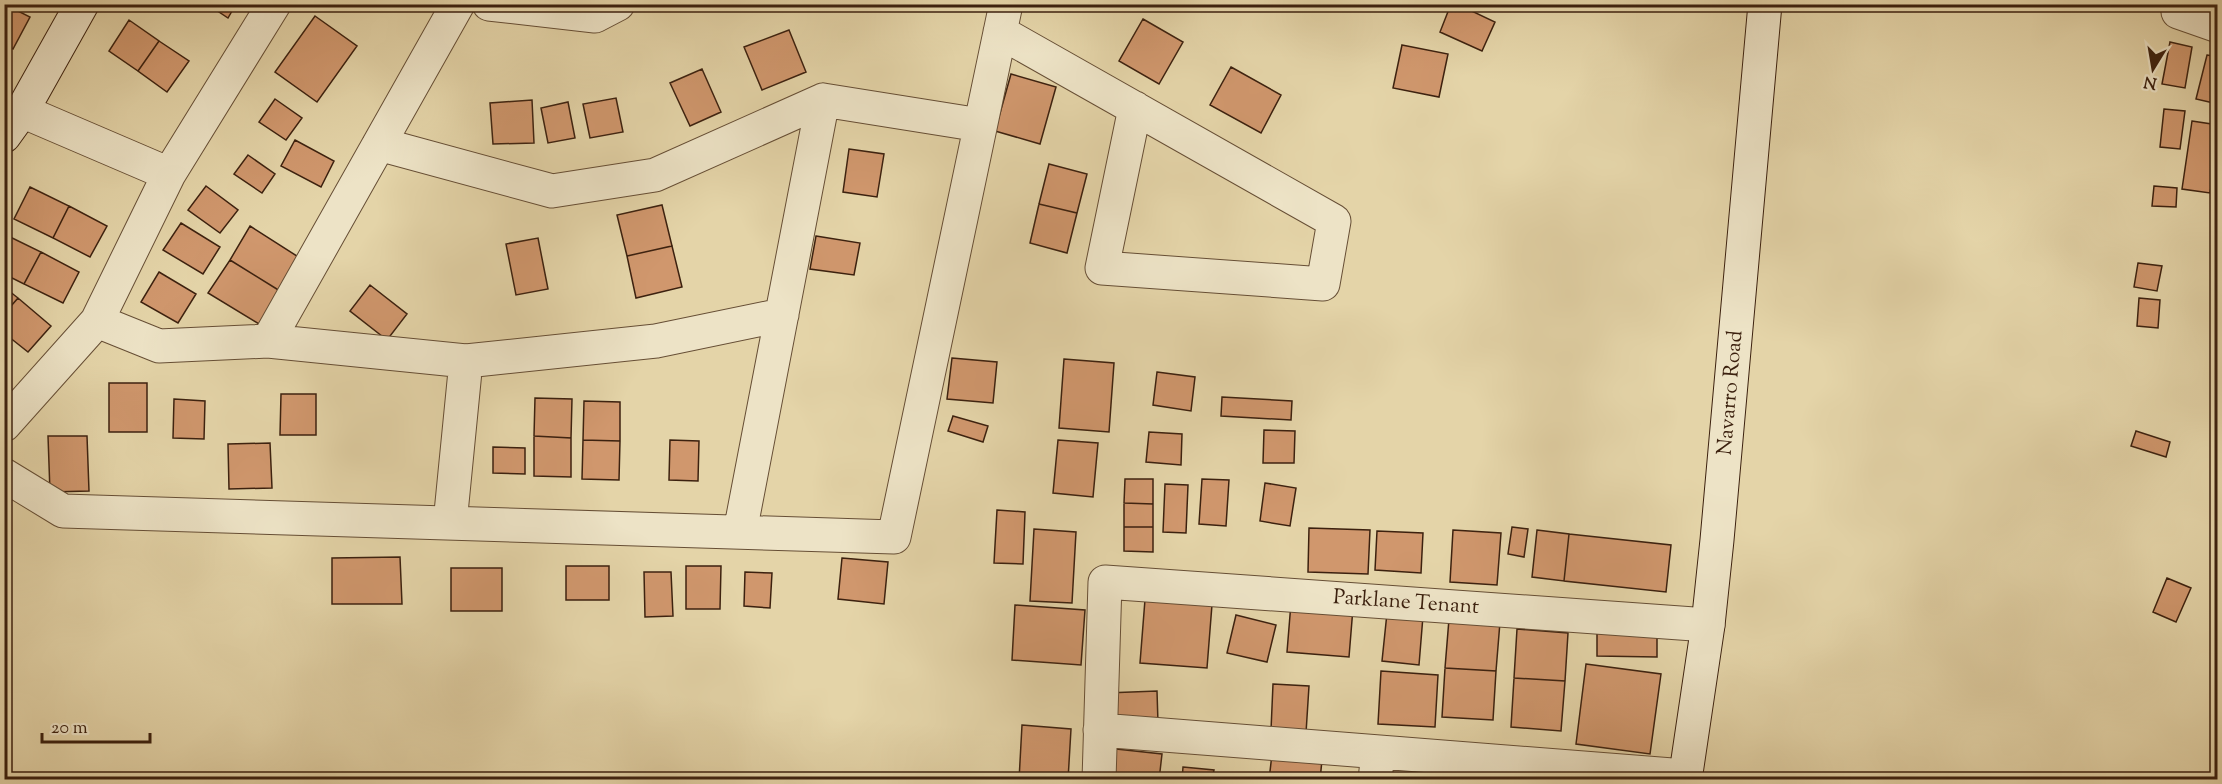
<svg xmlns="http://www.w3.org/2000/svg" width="2222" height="784" font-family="'Sorts Mill Goudy',serif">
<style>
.building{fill:#d0976d;stroke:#3c210f;stroke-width:1.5}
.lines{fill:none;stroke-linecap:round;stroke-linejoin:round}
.street-casing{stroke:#664e35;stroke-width:35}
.secondary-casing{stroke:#3c210f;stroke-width:35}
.street{stroke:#ede3c6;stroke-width:33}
.secondary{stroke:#ede3c6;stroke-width:33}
.labels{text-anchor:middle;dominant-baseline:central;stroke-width:5;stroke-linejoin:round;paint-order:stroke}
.street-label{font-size:21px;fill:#3c210f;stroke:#ede3c6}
</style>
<rect width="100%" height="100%" fill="#e4d4a8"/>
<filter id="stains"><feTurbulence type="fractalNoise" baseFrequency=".00333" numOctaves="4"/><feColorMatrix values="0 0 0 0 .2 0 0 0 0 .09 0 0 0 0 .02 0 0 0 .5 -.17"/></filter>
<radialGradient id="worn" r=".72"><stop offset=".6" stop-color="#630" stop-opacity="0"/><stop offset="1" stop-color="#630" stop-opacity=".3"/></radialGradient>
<!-- building -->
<path class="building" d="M4 4 30 17 13 49 4 44Z
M207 4H236L228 18Z
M1451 4H1457L1495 22 1482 51 1440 32Z
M315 16 357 46 317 102 275 72Z
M1143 19 1183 42 1159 84 1119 61Z
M129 20 159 41 138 71 109 51Z
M789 30 806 72 762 90 744 47Z
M159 41 189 61 167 92 138 71Z
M2170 42 2192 47 2185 88 2162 84Z
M1402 45 1448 54 1439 97 1393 88Z
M2207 55 2218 57V104L2196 99Z
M1231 67 1281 95 1261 133 1210 105Z
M702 69 721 112 690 126 670 83Z
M1011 74 1056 87 1040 144 995 131Z
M616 98 623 132 590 138 583 104Z
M275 99 302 118 286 140 259 122Z
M532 100 534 143 493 144 490 103Z
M568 102 575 138 548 143 541 108Z
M2164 109 2185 111 2180 149 2160 147Z
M2192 121 2218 125V146L2210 193 2182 189Z
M295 140 334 161 321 187 281 166Z
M849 149 884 154 877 197 843 192Z
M248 155 275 174 262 193 234 174Z
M1049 164 1087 174 1077 213 1039 204Z
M206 186 238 210 220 233 188 210Z
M2154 186 2177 188 2176 207 2152 206Z
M30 187 69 206 53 238 14 219Z
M1039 204 1077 213 1067 253 1030 243Z
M662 205 672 246 627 256 617 215Z
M69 206 107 226 90 257 53 238Z
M181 223 220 247 203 274 163 250Z
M250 226 300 258 280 291 230 260Z
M4 234 41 252 24 284 4 274Z
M816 236 860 243 854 275 810 269Z
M538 238 548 289 516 295 506 244Z
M672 246 682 287 636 298 627 256Z
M41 252 79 272 63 303 24 284Z
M230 260 280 291 259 324 208 293Z
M2138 263 2162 266 2157 291 2134 287Z
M159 272 196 294 178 323 141 302Z
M370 285 407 314 387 340 350 311Z
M4 287 18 298 4 314Z
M18 298 51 326 28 352 4 333V314Z
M2139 298 2160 300 2158 328 2137 326Z
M952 358 997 362 993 403 947 399Z
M1064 359 1114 363 1109 432 1059 428Z
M1157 372 1195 377 1191 411 1153 405Z
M109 383H147V432H109Z
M281 394H316V435H280Z
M1222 397 1292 401 1291 420 1221 416Z
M535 398 572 399 571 438 534 436Z
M174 399 205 401 204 439 173 438Z
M584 401 620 402V441L583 440Z
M953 416 988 426 983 442 948 431Z
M1264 430 1295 431 1294 463H1263Z
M2136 431 2170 442 2166 457 2131 446Z
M1149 432 1182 434 1181 465 1146 462Z
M48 436H87L89 491 50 492Z
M534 436 571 438V477L534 476Z
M583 440 620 441 619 480 582 479Z
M670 440 699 441 698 481 669 480Z
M1058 440 1098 443 1093 497 1053 493Z
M270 443 272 488 229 489 228 444Z
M493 447 525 448V474L493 473Z
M1125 479H1153V504L1124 503Z
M1202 479 1229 480 1226 526 1199 524Z
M1265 483 1296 488 1290 526 1260 521Z
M1165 484 1188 485 1186 533 1163 532Z
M1124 503 1153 504V527H1124Z
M997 510 1025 512 1023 564 994 563Z
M1124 527H1153V552L1124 551Z
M1512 527 1528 529 1524 557 1508 554Z
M1309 528 1370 530 1368 574 1308 572Z
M1034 529 1076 532 1072 603 1030 601Z
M1453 530 1501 533 1497 585 1450 582Z
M1537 530 1569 534 1564 581 1532 577Z
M1377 531 1423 533 1421 573 1375 570Z
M1569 534 1671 545 1666 592 1564 581Z
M400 557 402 604H332V558Z
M842 558 888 562 884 604 838 599Z
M566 566H609V600H566Z
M686 566H721L720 609H686Z
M451 568H502V611H451Z
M644 572H671L673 616 645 617Z
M745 572 772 573 770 608 744 606Z
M2167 578 2191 588 2176 622 2153 612Z
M1146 587 1213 592 1207 668 1140 663Z
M1291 603 1353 608 1349 657 1287 652Z
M1015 605 1085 610 1081 665 1012 660Z
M1387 613 1423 616 1419 665 1382 661Z
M1236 615 1276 625 1267 662 1227 653Z
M1449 619 1500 622 1496 671 1445 668Z
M1597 624H1657V657L1597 656Z
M1517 629 1568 633 1565 681 1514 678Z
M1586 664 1661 674 1650 754 1576 744Z
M1445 668 1496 671 1493 720 1442 717Z
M1381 671 1438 675 1435 727 1378 724Z
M1514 678 1565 681 1561 731 1511 727Z
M1273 684 1309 686 1306 733 1271 730Z
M1157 691 1158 723 1107 725 1106 693Z
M1022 725 1071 729 1068 780H1019Z
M1116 749 1162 754 1159 780H1113Z
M1272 754 1322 760 1320 780H1269Z
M1183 767 1214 770 1212 780H1182Z
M1462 769 1500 773 1499 780H1461Z"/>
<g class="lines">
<defs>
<path id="street" d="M489 4 595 16 618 4
M2180 4 2178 12 2218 26
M1000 32 1334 221 1323 284 1102 268 1135 108
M22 111 169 174 274 4
M379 144 552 191 655 175 823 100 980 125
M97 321 159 346 268 341 466 361 656 341 782 315
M268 341 458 4
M4 425 97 321 169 174
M4 475 63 511 894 537 1006 4
M450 523 466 361
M740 532 823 100
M1100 730 1685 776
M1099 780 1105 582 1708 625
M1375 780 1378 752"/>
<path id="secondary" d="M4 136 22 111 82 4
M1685 780 1708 625 1717 540 1765 4"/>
</defs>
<!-- street casing -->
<use href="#street" class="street-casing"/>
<!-- secondary casing -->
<use href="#secondary" class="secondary-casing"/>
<!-- street -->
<use href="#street" class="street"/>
<!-- secondary -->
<use href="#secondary" class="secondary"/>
</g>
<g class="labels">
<!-- street labels -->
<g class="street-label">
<text transform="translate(1731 393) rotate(-85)">Navarro Road</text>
<text transform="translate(1406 603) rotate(4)">Parklane Tenant</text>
</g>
</g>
<!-- margin -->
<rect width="2222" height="784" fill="none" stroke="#e4d4a8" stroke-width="24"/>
<rect x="6" y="6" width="2210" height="772" fill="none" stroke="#3c210f" stroke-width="3"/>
<rect x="12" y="12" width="2198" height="760" fill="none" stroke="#3c210f" stroke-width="1.5"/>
<!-- north arrow -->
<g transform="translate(2153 69) rotate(191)" stroke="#ede3c6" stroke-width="4.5" paint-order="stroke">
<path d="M0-4.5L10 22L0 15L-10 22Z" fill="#3c210f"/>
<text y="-9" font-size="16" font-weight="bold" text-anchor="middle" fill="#3c210f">N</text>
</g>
<!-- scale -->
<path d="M42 733v9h108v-9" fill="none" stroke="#3c210f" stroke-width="3"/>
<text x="51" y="733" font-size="18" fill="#3c210f" stroke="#ede3c6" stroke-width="4.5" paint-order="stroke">20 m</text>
<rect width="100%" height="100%" filter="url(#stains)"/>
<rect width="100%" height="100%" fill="url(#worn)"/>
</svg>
